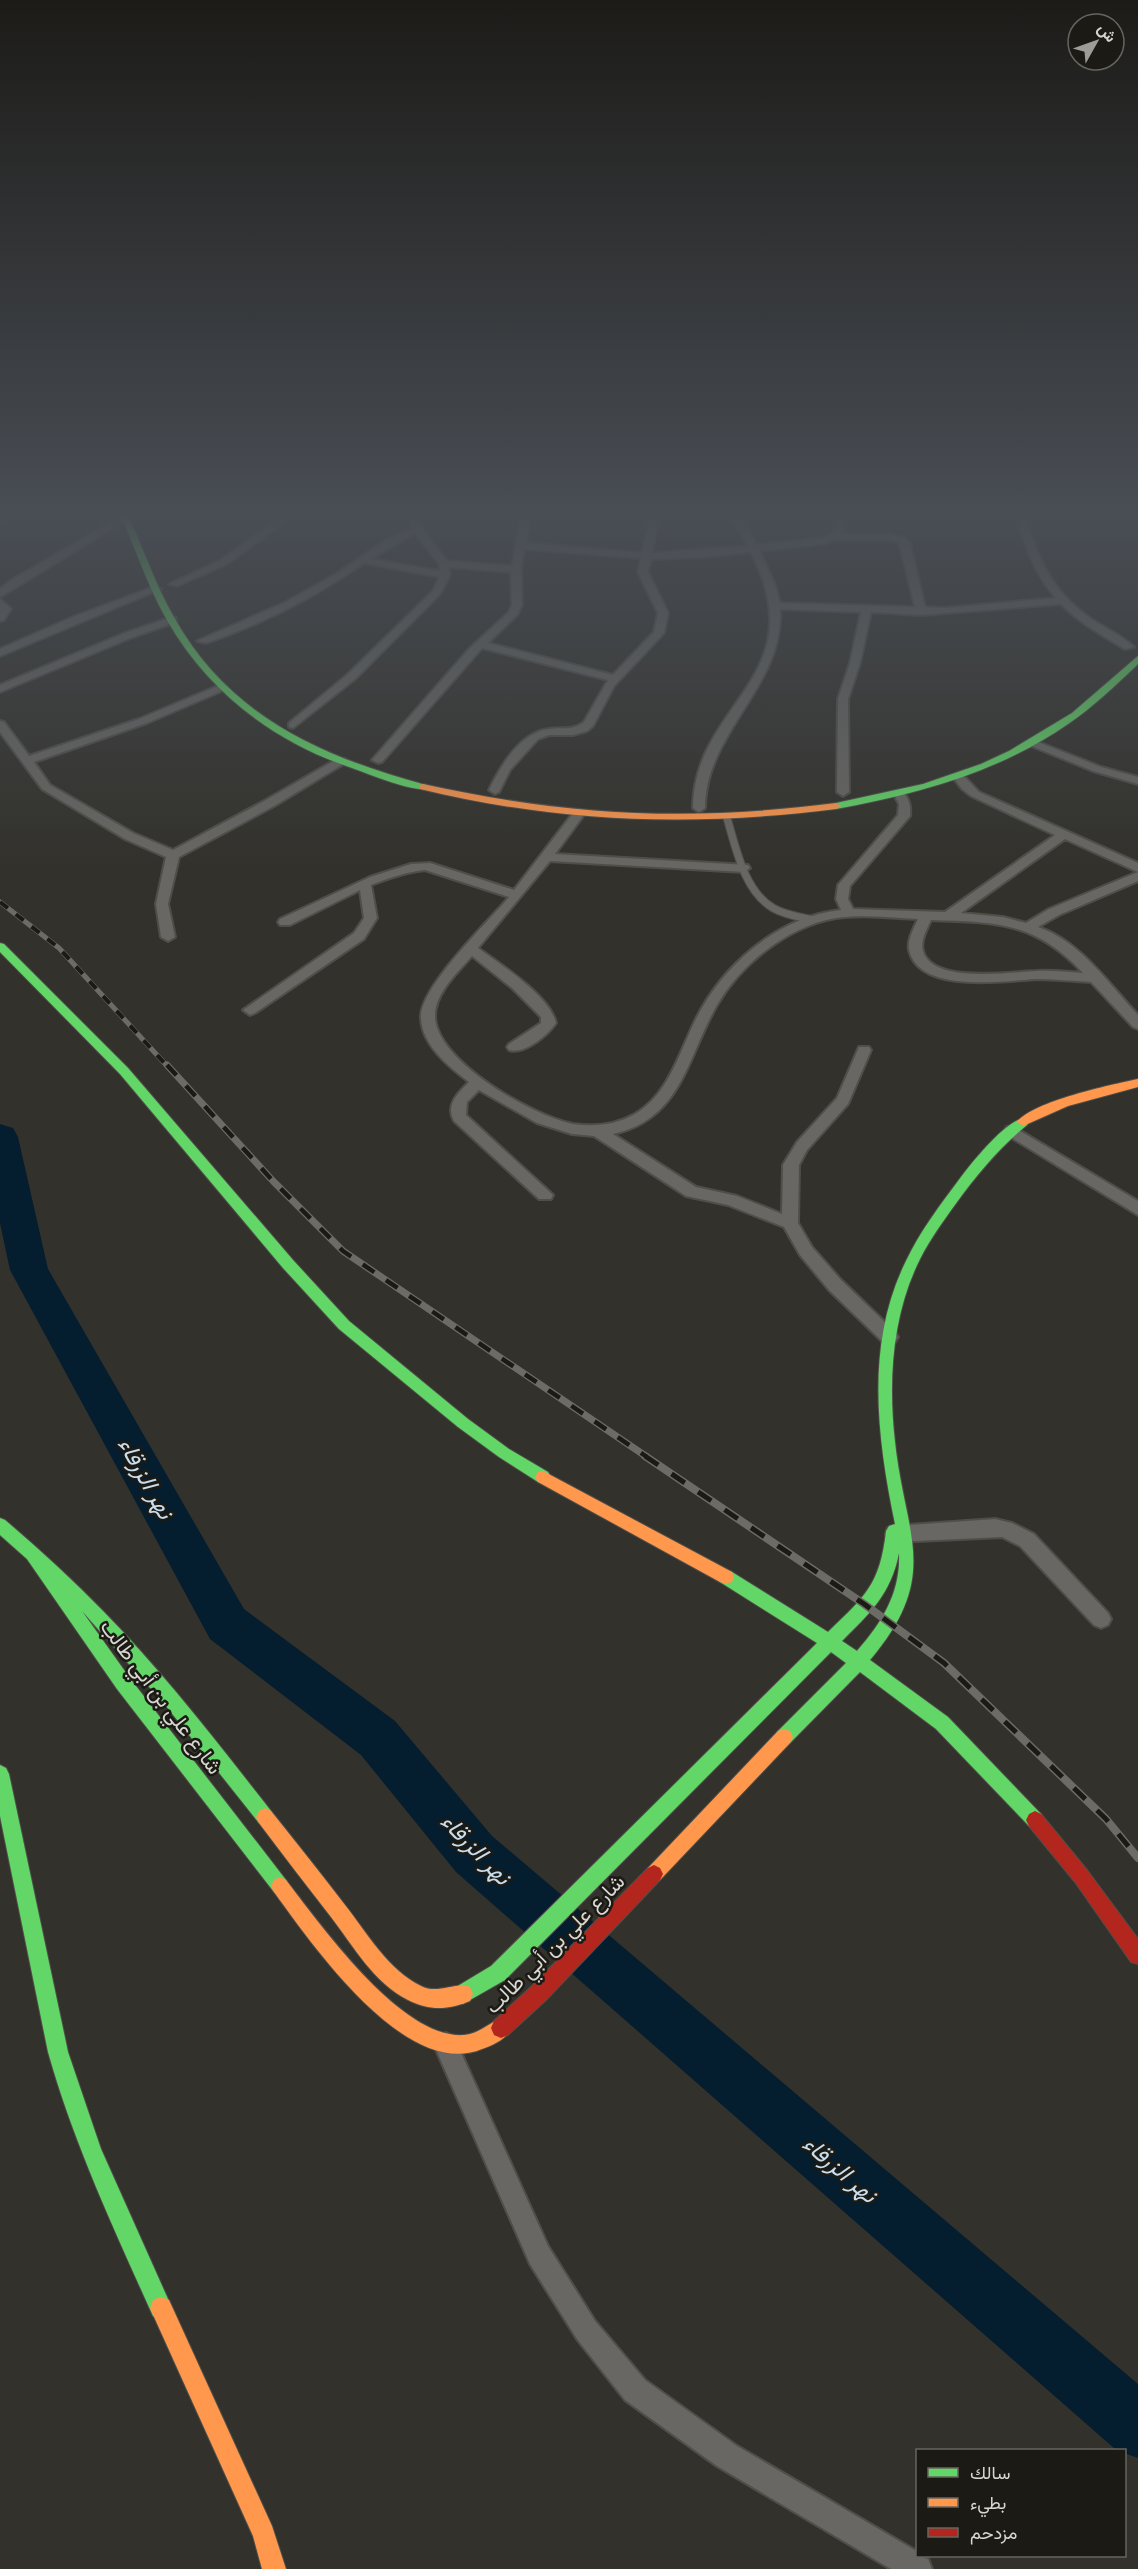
<svg xmlns="http://www.w3.org/2000/svg" width="1138" height="2569" font-family="Roboto,Vazirmatn,sans-serif">
<style>
.lines{fill:none;stroke-linecap:round;stroke-linejoin:round}
.river{fill:#041e2f;fill-rule:evenodd}
.lane-casing{stroke:#4f4e49;stroke-width:9}
.street-casing{stroke:#4f4e49;stroke-width:4}
.fast-casing{stroke:#4f4e49;stroke-width:2}
.slow-casing{stroke:#4f4e49;stroke-width:2}
.jam-casing{stroke:#4f4e49;stroke-width:2}
.lane{stroke:#686763;stroke-width:7}
.street{fill:#686763;fill-rule:evenodd}
.fast{fill:#63d668;fill-rule:evenodd}
.slow{fill:#ff974d;fill-rule:evenodd}
.jam{fill:#b3261e;fill-rule:evenodd}
.rail-far2-casing{stroke:#6c6b66;stroke-width:5}
.rail-far1-casing{stroke:#6c6b66;stroke-width:7}
.rail-casing{stroke:#6c6b66;stroke-width:8}
.rail-far2{stroke:#1b1a15;stroke-width:4;stroke-dasharray:10;stroke-linecap:butt}
.rail-far1{stroke:#1b1a15;stroke-width:4.5;stroke-dasharray:14;stroke-linecap:butt}
.rail{stroke:#1b1a15;stroke-width:5;stroke-dasharray:16;stroke-linecap:butt}
.labels{text-anchor:middle;dominant-baseline:central;stroke-width:5;stroke-linejoin:round;paint-order:stroke}
.near-street-label{font-size:21px;fill:#d8d6d0;stroke:#1b1a15}
.near-water-label{font-size:24px;font-style:italic;fill:#c8dded;stroke:#1b1a15}
</style>
<rect width="100%" height="100%" fill="#32312b"/>
<g class="lines">
<!-- river -->
<path class="river" d="M0 1124 13 1128 18 1137 48 1269 244 1609 395 1721 492 1836 1138 2384V2458L1124 2453V2450L1115 2449 456 1872 361 1755 210 1639 10 1270 0 1223Z"/>
<defs>
<path id="lane" d="M727 818C736 848 744 891 773 908 785 915 800 917 813 920"/>
<path id="street" d="M7 511H18L0 522V515Z
M290 511H300L227 564 177 586 169 584 221 560Z
M395 511H407L418 517 422 529 447 561 512 566 522 511H531L526 543 642 553 650 518 598 514 594 511H660L652 553 748 546 728 511H737L757 545 822 538 831 535 835 529 830 511H839L845 529 841 534H888L905 538 910 544 925 607 944 608 1056 598C1033 572 1025 543 1013 511H1022C1039 556 1046 585 1087 616 1102 627 1122 635 1134 647L1125 649C1103 636 1080 623 1061 604L921 615 871 612 860 663 848 699 849 792 843 796 837 792 838 699 850 663 861 612 780 609C785 685 705 732 705 808L699 812 693 808C694 701 816 679 751 552L704 557 651 559 648 572 668 613 664 633 614 686 593 726 587 731 573 735H549L538 739 510 770 499 792 495 794 489 790C500 767 520 732 549 729 562 727 573 731 584 722L608 680 482 648 382 762 378 763 372 760 469 649 509 612 512 605 511 572 449 567 450 575 440 594 355 679 293 728 289 727V723L347 675 433 591 439 577 364 563C315 597 262 624 206 643L197 641 286 602 336 574 383 542 412 528 411 520ZM415 533 439 564 440 571 371 559ZM835 540H888L899 542 915 607 780 603 775 585 760 551 823 544ZM524 549 641 558 638 572 658 613 654 632 613 675 488 643 517 615 522 605 521 569Z
M125 514 130 517 128 519 0 597V589L10 581Z
M153 587 161 589 0 656V649L73 617Z
M0 599 11 609 4 620 0 621Z
M172 617 176 618V622L133 637 0 692V685L125 633Z
M220 685 225 688 224 690 147 723 34 762 50 785 133 833 173 850 266 800 337 759H345V763L274 806 179 857 168 904 175 937 168 941 161 937 156 904 166 857 125 839 42 789 0 732V721L4 722 29 756 139 719Z
M1033 740 1101 767 1138 777V784L1093 771 1029 745 1027 743Z
M958 773 962 774 979 792 1138 863V872L1065 839 961 913 1003 917 1026 923 1049 909 1138 872V881L1059 915 1038 927C1080 941 1109 984 1138 1015V1029L1133 1027 1091 982C1073 981 1054 979 1036 979 1004 981 919 994 909 950 907 940 914 928 918 919 891 918 863 914 836 918 788 926 741 964 717 1005 687 1057 682 1119 613 1134L696 1187 737 1196 782 1214 783 1165 797 1142 837 1098 859 1047H869L871 1050 848 1104 807 1150 799 1165 798 1223 812 1247 841 1280 895 1332 898 1337 895 1342 889 1344 883 1342 829 1290 800 1255 784 1227 728 1205 686 1196 594 1136 572 1134 537 1123 479 1090 467 1102 466 1115 553 1195 551 1199H539L454 1121C445 1105 458 1093 469 1082 449 1067 422 1045 421 1018 419 988 489 921 509 897L425 870C406 872 389 878 371 885L377 918 364 939 255 1013 250 1015 243 1010 354 933 364 918 360 890 290 925H280L278 922 280 919 370 877 411 864 430 863 514 890 573 813 577 812 583 816 555 854 748 865 750 868 744 872 550 861 478 948C500 964 550 996 556 1023 548 1035 524 1055 509 1050L507 1047 509 1044 541 1023V1017L512 988 472 956C458 972 434 994 435 1017 437 1062 533 1116 573 1124 594 1127 616 1125 635 1114 667 1095 678 1057 693 1025 720 967 776 917 841 910L836 899 838 885 898 815 899 804 893 793 895 791H903C909 800 911 805 910 816L850 886 848 899 853 909 945 912 1055 835 971 796 962 789 952 776ZM931 920C997 922 1036 922 1083 973 1067 972 1052 970 1036 971 1010 972 932 984 923 951 920 941 927 929 931 920Z
M1012 1126 1138 1201V1215L1007 1135 1004 1131 1007 1127Z
M995 1519 1012 1523 1034 1534 1108 1613 1111 1619 1108 1625 1101 1628 1094 1625 1020 1546 1002 1537 895 1542 888 1540 886 1534 888 1528 895 1526Z
M446 2033 454 2037 548 2246 595 2321 645 2380 737 2446 918 2552V2556L928 2559 932 2569H891L717 2466 625 2400 577 2339 530 2264 434 2045 438 2037Z"/>
<path id="fast" d="M118 511H126C143 547 155 585 175 619 230 717 323 757 426 785V789C410 791 369 774 352 768 274 742 208 692 167 620 147 586 136 547 118 511Z
M1138 656V664C1116 685 1093 707 1068 724 999 772 918 794 836 809L831 806 836 803 923 784 981 764 1009 751 1072 713Z
M0 943 4 944 128 1068 293 1260 349 1321 468 1419 509 1449 548 1472 551 1477 548 1482 543 1483 538 1482 499 1457 458 1427 339 1329 283 1268 120 1074 0 952Z
M1023 1118 1027 1119 1029 1122 1027 1125C1000 1147 978 1173 957 1202 944 1220 930 1239 920 1259 892 1315 888 1381 895 1442 905 1536 942 1575 870 1660L948 1717 1041 1814 1044 1820 1041 1826 1035 1829 1029 1826 936 1729 860 1672 790 1743 784 1745 778 1743 775 1737 778 1731 846 1663 831 1652 505 1980 463 2004 456 2001 453 1994 456 1987 491 1966 817 1643 720 1582 718 1577 720 1572 726 1570 732 1572 828 1632C865 1596 880 1585 886 1531L889 1526 895 1524C877 1437 865 1344 906 1261 920 1231 941 1204 961 1177 974 1160 1003 1124 1023 1118ZM899 1553C901 1592 882 1623 857 1651L842 1641C870 1613 891 1594 899 1553Z
M0 1518 5 1520C39 1549 72 1579 103 1611 164 1673 217 1742 271 1811L274 1817 271 1823 265 1826 259 1823 166 1706 82 1611 129 1677 286 1880 289 1886 286 1892 280 1895 274 1892 117 1689 27 1559 0 1535Z
M0 1765 6 1768 9 1774 68 2052 101 2149 172 2308 169 2316 161 2319 153 2316C114 2229 74 2144 48 2052L0 1816Z"/>
<path id="slow" d="M423 784C568 816 689 822 836 803L841 806 836 809C693 827 560 823 420 789V785Z
M1138 1079V1087L1068 1106 1023 1126 1017 1122C1034 1101 1110 1085 1138 1079Z
M543 1471 732 1572 734 1577 732 1582 726 1584 720 1582 538 1482 535 1477 538 1472Z
M784 1729 790 1731 793 1737 790 1743 660 1880 654 1883 648 1880 645 1874 648 1868 778 1731Z
M265 1808 271 1811C296 1842 321 1874 345 1905 367 1933 388 1970 421 1986 438 1995 456 1981 470 1987L473 1994 470 2001C448 2010 430 2011 408 2000 374 1983 354 1947 331 1917 307 1886 283 1855 259 1823L256 1817 259 1811Z
M280 1877 286 1880C320 1924 402 2040 464 2035 478 2034 488 2024 501 2018L508 2021 511 2028C506 2040 493 2045 482 2049 406 2081 312 1944 274 1892L271 1886 274 1880Z
M161 2297 169 2300 272 2526 286 2569H262L253 2536 150 2308 153 2300Z"/>
<path id="jam" d="M1035 1811 1041 1814 1087 1870 1138 1939V1964L1131 1962 1075 1882 1029 1826 1026 1820 1029 1814Z
M654 1865 660 1868 663 1874 660 1880 546 2000 508 2035 501 2038 494 2035 491 2028 494 2021 532 1986 648 1868Z"/>
</defs>
<!-- lane casing -->
<use href="#lane" class="lane-casing"/>
<!-- street casing -->
<use href="#street" class="street-casing"/>
<!-- fast casing -->
<use href="#fast" class="fast-casing"/>
<!-- slow casing -->
<use href="#slow" class="slow-casing"/>
<!-- jam casing -->
<use href="#jam" class="jam-casing"/>
<!-- lane -->
<use href="#lane" class="lane"/>
<!-- street -->
<use href="#street" class="street"/>
<!-- fast -->
<use href="#fast" class="fast"/>
<!-- slow -->
<use href="#slow" class="slow"/>
<!-- jam -->
<use href="#jam" class="jam"/>
<defs>
<path id="rail-far2" d="M0 902 59 948 168 1067"/>
<path id="rail-far1" d="M167 1065 273 1181 343 1251 647 1457"/>
<path id="rail" d="M645 1456 864 1604 944 1663 1106 1819 1138 1858"/>
</defs>
<!-- rail-far2 casing -->
<use href="#rail-far2" class="rail-far2-casing"/>
<!-- rail-far1 casing -->
<use href="#rail-far1" class="rail-far1-casing"/>
<!-- rail casing -->
<use href="#rail" class="rail-casing"/>
<!-- rail-far2 -->
<use href="#rail-far2" class="rail-far2"/>
<!-- rail-far1 -->
<use href="#rail-far1" class="rail-far1"/>
<!-- rail -->
<use href="#rail" class="rail"/>
</g>
<!-- sky -->
<linearGradient id="sky" x2="0" y2="1"><stop stop-color="#1c1b18"/><stop offset="0.59" stop-color="#494e55"/><stop offset="1" stop-color="#494e55" stop-opacity="0"/></linearGradient>
<rect width="1138" height="871" fill="url(#sky)"/>
<g class="labels">
<!-- near-street labels -->
<g class="near-street-label">
<text transform="translate(161 1697) rotate(53)">شارع علي بن أبي طالب</text>
<text transform="translate(555 1944) rotate(-45)">شارع علي بن أبي طالب</text>
</g>
<!-- near-water labels -->
<g class="near-water-label">
<text transform="translate(146 1478) rotate(61)">نهر الزرقاء</text>
<text transform="translate(476 1849) rotate(46)">نهر الزرقاء</text>
<text transform="translate(840 2169) rotate(41)">نهر الزرقاء</text>
</g>
</g>
<!-- legend -->
<rect x="916" y="2449" width="210" height="108" fill="#1b1a15" stroke="#676560" stroke-width="1.5"/>
<rect x="928" y="2468" width="30" height="9" fill="#63d668" stroke="#676560" stroke-width="1.5"/>
<text x="970" y="2479" font-size="18" fill="#d8d6d0">سالك</text>
<rect x="928" y="2498" width="30" height="9" fill="#ff974d" stroke="#676560" stroke-width="1.5"/>
<text x="970" y="2509" font-size="18" fill="#d8d6d0">بطيء</text>
<rect x="928" y="2528" width="30" height="9" fill="#b3261e" stroke="#676560" stroke-width="1.5"/>
<text x="970" y="2539" font-size="18" fill="#d8d6d0">مزدحم</text>
<!-- north arrow -->
<g transform="translate(1096 42) rotate(50)"><circle r="28" fill="#1b1a15" stroke="#676560" stroke-width="1.5"/>
<path d="M0-4.5L10 22L0 15L-10 22Z" fill="#9e9c96"/>
<text y="-9" font-size="16" font-weight="bold" text-anchor="middle" fill="#d8d6d0">ش</text>
</g>
</svg>
